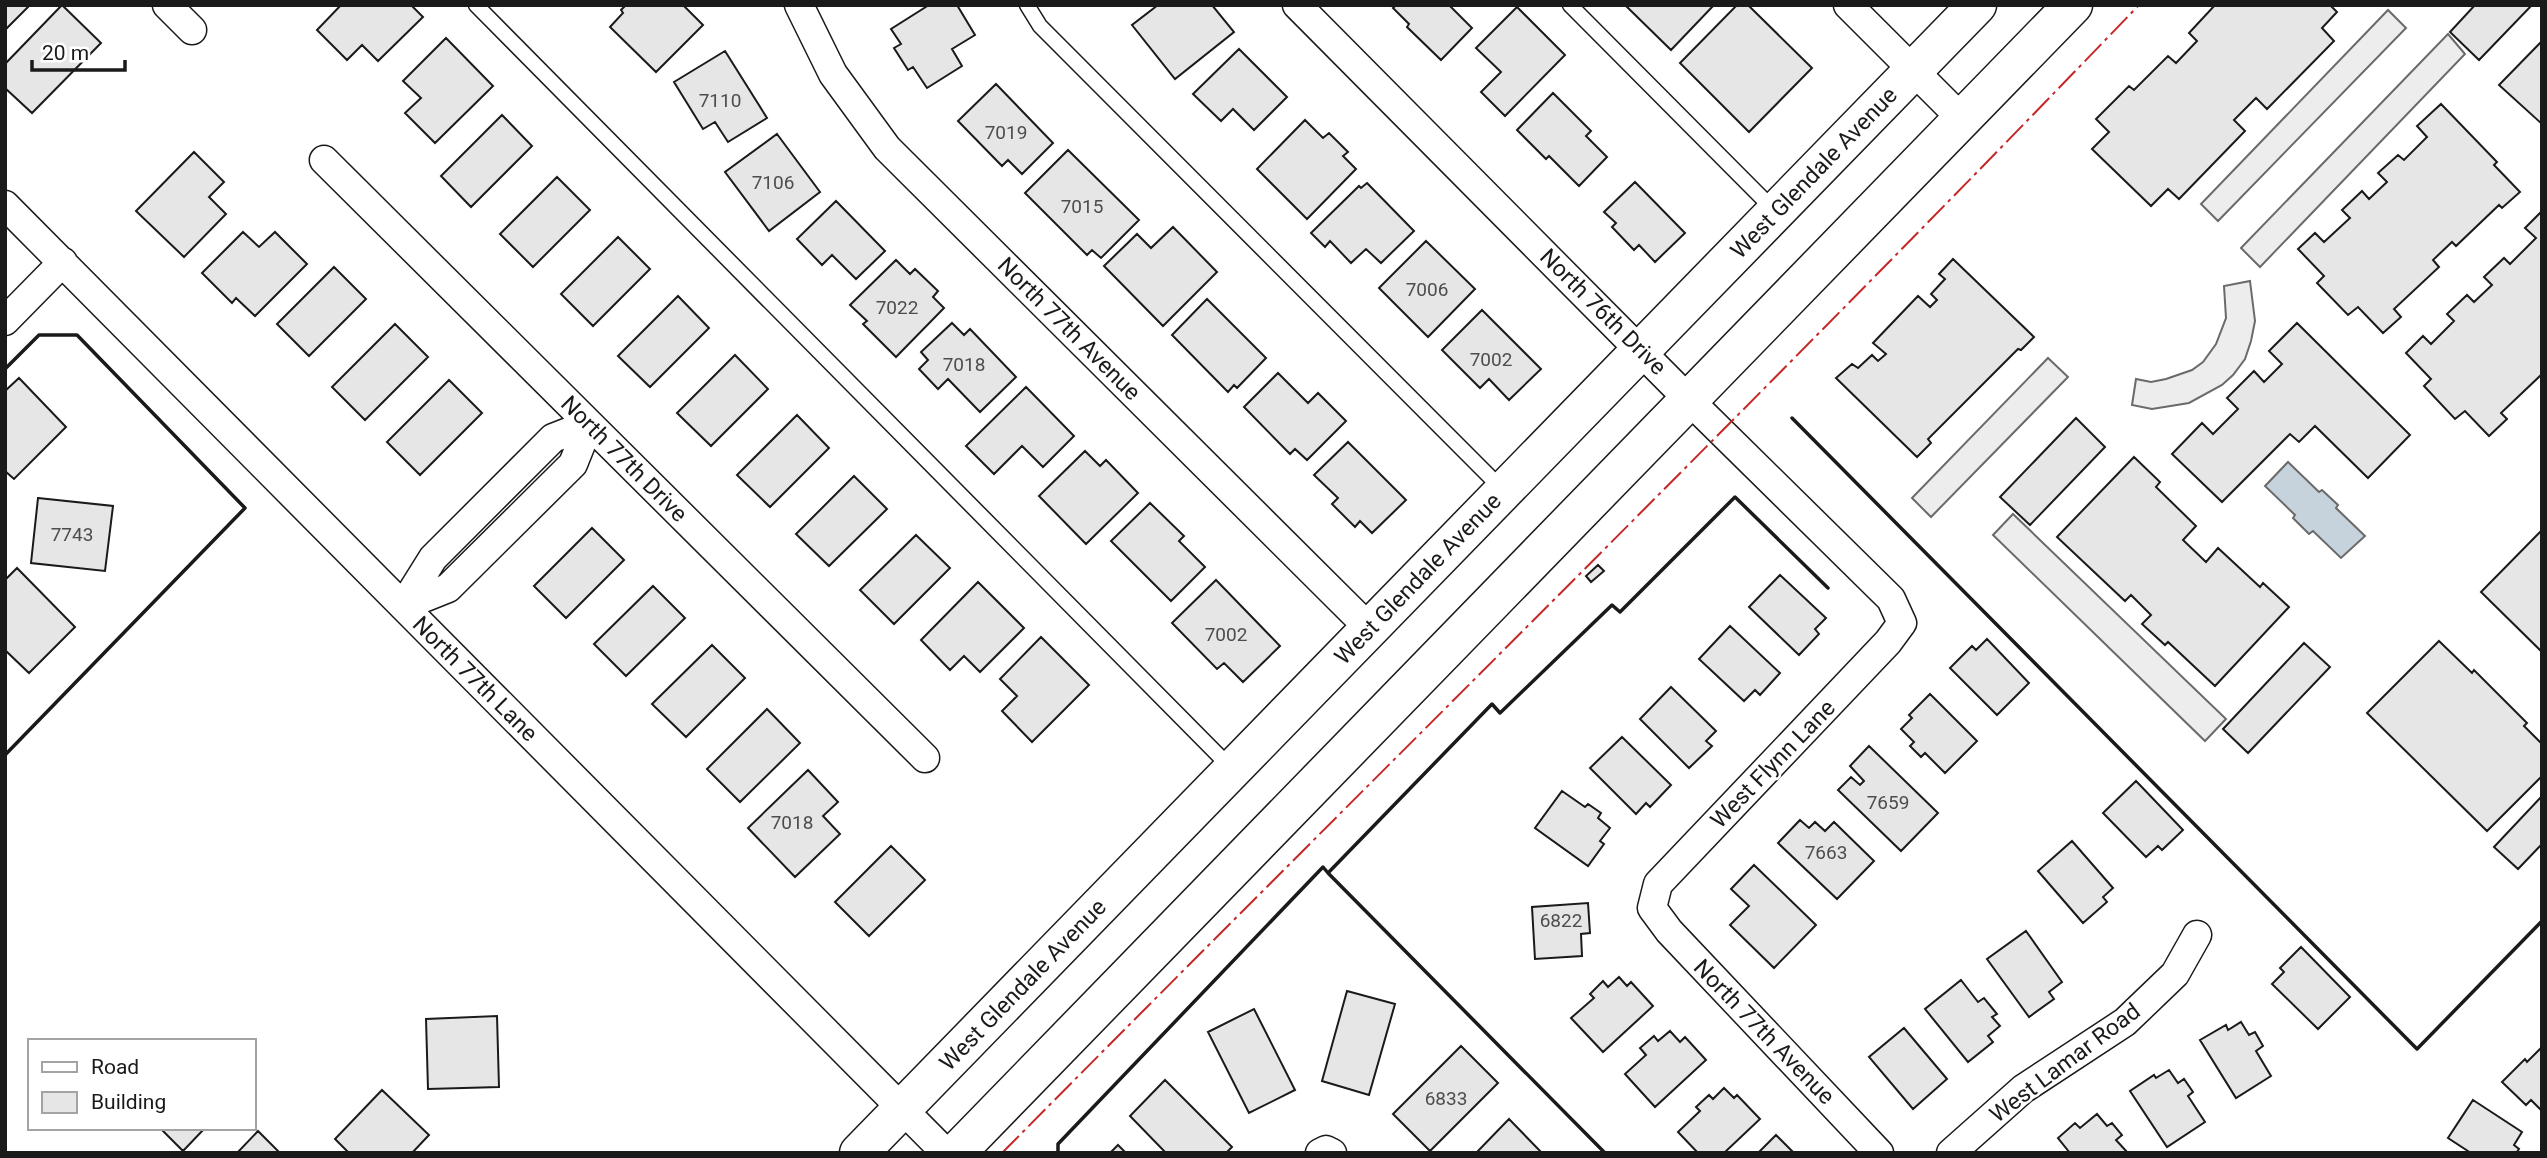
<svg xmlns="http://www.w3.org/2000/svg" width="2547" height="1158" font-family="Roboto,sans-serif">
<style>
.parking{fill:#ededed;stroke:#6a6a6a;stroke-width:2}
.water{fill:#c6d2dc;stroke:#6a6a6a;stroke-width:2}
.building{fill:#e6e6e6;stroke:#1a1a1a;stroke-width:2}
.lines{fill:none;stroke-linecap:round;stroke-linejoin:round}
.service-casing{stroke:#1a1a1a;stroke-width:17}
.minor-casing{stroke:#1a1a1a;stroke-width:31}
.secondary-casing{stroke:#1a1a1a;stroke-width:41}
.service{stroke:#fff;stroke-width:14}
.minor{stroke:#fff;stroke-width:28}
.secondary{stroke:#fff;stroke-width:38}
.wall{stroke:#1a1a1a;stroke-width:3.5}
.power{stroke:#c62828;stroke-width:2;stroke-dasharray:24 5 3.5 5;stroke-linecap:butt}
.labels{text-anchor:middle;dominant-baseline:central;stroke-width:5;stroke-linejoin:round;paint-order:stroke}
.number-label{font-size:19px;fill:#4d4d4d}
.street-label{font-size:23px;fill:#1a1a1a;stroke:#fff}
</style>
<rect width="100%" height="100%" fill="#fff"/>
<!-- parking -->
<path class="parking" d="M2388 10 2406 28 2218 221 2201 204Z
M2448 34 2465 54 2260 267 2241 248Z
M2250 281 2255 321 2251 341 2245 359 2233 375 2222 385 2189 403 2152 409 2132 405 2136 379 2151 382 2166 379 2192 370 2203 362 2216 344 2226 318 2224 286Z
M2048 358 2068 377 1931 517 1912 498Z
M2013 514 2226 719 2205 741 1993 535Z"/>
<!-- water -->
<path class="water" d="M2288 462 2319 492 2322 490 2338 505 2336 508 2365 536 2341 558 2313 531 2309 534 2293 518 2295 515 2265 486Z"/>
<!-- building -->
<path class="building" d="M5 5H30L5 30Z
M62 5 101 43 32 113 5 88V64Z
M341 5H411L423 17 378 61 362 45 347 60 317 30Z
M626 5H683L703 25 656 72 610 27 623 13 621 10Z
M929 5H957L975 35 952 49 962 66 927 88 913 67 908 70 894 48 901 44 891 29Z
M1158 5H1212L1234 32 1175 79 1132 25Z
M1396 5H1449L1472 28 1441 60 1407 27 1409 24 1393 8Z
M1625 5H1714L1671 50Z
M1737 5H1748L1812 68 1749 132 1680 63Z
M2215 5H2330L2337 12 2322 28 2334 41 2267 109 2256 98 2234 120 2245 131 2179 199 2168 189 2151 206 2092 149 2109 132 2096 119 2129 86 2134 90 2168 56 2176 63 2197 41 2189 33Z
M2475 5H2532L2479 60 2450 32Z
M1517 7 1565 55 1505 116 1481 92 1501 72 1476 48Z
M446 38 493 86 435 143 405 113 421 98 403 81Z
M2542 41V124L2499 85Z
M1239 49 1287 97 1254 130 1233 109 1221 121 1193 94Z
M725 51 767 118 728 142 715 122 703 129 674 82Z
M996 84 1053 143 1022 174 1008 160 1002 166 958 121Z
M1553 93 1591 131 1586 136 1607 157 1579 186 1549 156 1546 159 1517 130Z
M2441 104 2497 162 2494 165 2520 192 2502 208 2499 205 2456 246 2452 242 2433 260 2439 267 2394 309 2401 317 2383 333 2358 307 2348 315 2317 283 2324 276 2298 249 2315 233 2324 242 2350 218 2342 210 2362 191 2369 199 2387 182 2378 173 2398 155 2404 160 2427 137 2417 126Z
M502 115 532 146 471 207 441 176Z
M1305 120 1323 138 1329 133 1348 152 1343 156 1356 169 1307 219 1257 169Z
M777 134 820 192 769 231 725 172Z
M1068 150 1139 220 1101 258 1092 250 1087 255 1025 193Z
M194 152 224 182 209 197 226 214 184 257 136 211Z
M557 177 590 210 533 267 500 234Z
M1635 182 1685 233 1655 262 1639 245 1634 250 1612 227 1616 223 1604 212Z
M1367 183 1414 231 1381 263 1366 249 1351 263 1330 241 1325 247 1311 233 1359 186 1361 188Z
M836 201 885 251 856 279 832 255 822 265 797 239Z
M2542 211V374L2501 413 2507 419 2489 436 2465 411 2455 419 2424 386 2431 379 2406 353 2423 336 2431 344 2454 321 2447 314 2467 295 2474 302 2492 285 2484 277 2504 258 2510 264 2536 238 2525 228Z
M1173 227 1217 272 1163 326 1104 266 1137 234 1151 248Z
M243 232 259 247 275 232 307 264 255 316 236 298 232 303 202 273Z
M618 237 650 269 593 326 561 294Z
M1426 241 1475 289 1428 337 1379 288Z
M1953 259 2034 337 2021 350 2018 349 1928 439 1931 443 1917 457 1836 378 1852 364 1858 368 1872 355 1878 361 1886 354 1873 343 1918 296 1930 307 1937 300 1931 294 1945 279 1939 274Z
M896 260 910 274 915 269 938 291 933 297 944 308 896 357 863 324 867 321 850 305Z
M334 267 366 299 309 356 277 324Z
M678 296 709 328 650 387 618 356Z
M1207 299 1266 358 1237 388 1234 385 1228 392 1172 335Z
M1482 310 1541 369 1509 400 1489 379 1480 388 1442 350Z
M952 323 964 335 970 329 1016 377 980 412 948 379 938 389 919 369 928 360 921 352Z
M2297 323 2410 435 2368 478 2315 426 2299 442 2290 434 2222 502 2172 454 2202 423 2213 434 2238 409 2227 398 2254 371 2264 382 2282 364 2269 351Z
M395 324 428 357 365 420 332 387Z
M735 355 768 389 711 446 677 413Z
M1278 373 1308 403 1318 393 1346 421 1307 460 1295 449 1290 454 1244 407Z
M19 378 66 427 14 479 5 471V391Z
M449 380 482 413 420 475 387 442Z
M1026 387 1074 436 1043 467 1022 446 994 474 966 446Z
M797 415 829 448 770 507 737 475Z
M2076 418 2105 447 2030 525 2000 497Z
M1348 442 1406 500 1372 533 1360 521 1355 527 1332 504 1338 498 1314 475Z
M1085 451 1100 466 1106 460 1138 493 1086 544 1039 496Z
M2134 457 2160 482 2156 487 2196 526 2183 540 2206 562 2218 548 2260 587 2263 583 2289 607 2215 686 2168 642 2165 645 2142 624 2151 615 2131 595 2125 601 2057 537Z
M854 476 887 509 829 566 796 534Z
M38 498 113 506 105 571 31 563Z
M1150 503 1184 536 1179 541 1205 567 1171 601 1111 541Z
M592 528 624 560 566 618 534 586Z
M2542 530V652L2481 592Z
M916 535 950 568 894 624 860 590Z
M1598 565 1604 571 1591 582 1586 576Z
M17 568 75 627 29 673 5 650V580Z
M1780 575 1826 618 1815 629 1819 634 1799 655 1749 607Z
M1216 580 1280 646 1243 682 1224 663 1217 669 1172 623Z
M978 582 1024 628 980 672 964 656 950 670 921 640Z
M653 586 685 618 626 676 594 644Z
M1730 626 1780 673 1760 695 1755 690 1744 701 1699 659Z
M1041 637 1089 685 1032 742 1002 711 1017 696 1000 679Z
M1987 639 2029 683 1997 715 1950 668 1972 646 1976 650Z
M2439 641 2472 673 2474 670 2527 723 2524 726 2542 744V776L2487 831 2367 713Z
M2304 643 2330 667 2248 753 2223 729Z
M712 645 745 678 686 737 652 704Z
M1671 687 1716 731 1706 741 1712 746 1689 768 1640 719Z
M1930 694 1977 741 1945 773 1925 753 1921 757 1910 746 1914 742 1901 729 1912 718 1909 715Z
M767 709 800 743 740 802 707 769Z
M1622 737 1671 785 1650 807 1646 803 1636 814 1590 768Z
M1869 746 1938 813 1901 851 1838 790 1851 777 1860 785 1864 781 1850 766Z
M808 770 838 802 823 816 840 834 795 877 748 828Z
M2136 781 2183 830 2162 850 2158 846 2146 857 2103 813Z
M1562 791 1585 807 1588 804 1601 813 1598 818 1610 828 1600 841 1604 844 1588 866 1535 828Z
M2542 796V844L2518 869 2494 847Z
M1800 820 1809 828 1815 822 1825 831 1834 822 1874 861 1837 899 1778 843Z
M2072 841 2113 888 2103 897 2107 902 2083 923 2038 871Z
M891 846 925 880 869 936 835 902Z
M1754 865 1816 925 1774 968 1730 925 1749 906 1731 889Z
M1588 903 1590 933 1581 934 1582 956 1535 959 1532 907Z
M2026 931 2062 982 2049 992 2054 999 2029 1017 1987 959Z
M2301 947 2350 997 2318 1029 2272 984 2284 972 2280 968Z
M1619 977 1627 986 1631 982 1653 1006 1603 1052 1571 1018 1594 998 1590 994 1603 981 1608 987Z
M1961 980 1978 1002 1984 998 1997 1014 1992 1017 2000 1026 1988 1036 1993 1042 1968 1062 1925 1009Z
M1347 991 1395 1004 1369 1095 1322 1081Z
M1254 1009 1295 1090 1249 1113 1208 1032Z
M497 1016 499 1087 428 1089 426 1019Z
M2241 1022 2249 1035 2255 1032 2263 1046 2256 1051 2271 1076 2236 1098 2200 1040 2226 1025 2228 1030Z
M1904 1028 1947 1079 1913 1109 1869 1057Z
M1670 1031 1680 1042 1685 1037 1706 1060 1655 1107 1625 1074 1646 1055 1640 1048 1654 1036 1658 1041Z
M1461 1046 1498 1083 1430 1151 1393 1114Z
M2540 1049 2542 1051V1111L2531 1100 2526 1105 2502 1082 2525 1059 2527 1062Z
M2169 1070 2178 1083 2184 1079 2193 1092 2188 1096 2205 1122 2167 1147 2130 1091 2154 1075 2156 1078Z
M1165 1080 1232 1147 1226 1153H1166L1130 1116Z
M1724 1088 1734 1098 1737 1095 1760 1119 1724 1153H1698L1678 1132 1700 1111 1696 1107 1709 1095 1713 1099Z
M382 1090 429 1135 412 1153H349L335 1139Z
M2473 1100 2522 1132 2514 1145 2519 1149 2516 1153H2471L2448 1138Z
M2097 1114 2107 1126 2112 1123 2122 1135 2116 1140 2128 1153H2070L2058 1138 2075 1123 2080 1128Z
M1509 1119 1542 1153H1476Z
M160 1128H205L183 1151Z
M258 1131 280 1153H237Z
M1776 1135 1794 1153H1758Z
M1118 1145 1126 1153H1110Z"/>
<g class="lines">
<defs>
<path id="service" d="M476 5 1232 769
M1027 5 1040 26 1504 491
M1570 5 1776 212"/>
<path id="minor" d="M167 5 192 30
M799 5 833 74 887 148 1370 629
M1297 5 1690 401 1891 599 1902 623 1888 642 1658 884 1652 908 1669 931 1879 1153
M1848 5 1962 119
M324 160 925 758
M5 205 946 1153
M5 321 63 262
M403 606 448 588 573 464 589 424
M403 606 433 558 553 438 589 424
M1320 1153 1326 1150 1332 1153
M1951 1153 2023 1089 2125 1022 2175 974 2197 935"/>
<path id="secondary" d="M859 1153 1977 5
M956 1153 2073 5"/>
</defs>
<!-- service casing -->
<use href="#service" class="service-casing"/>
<!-- minor casing -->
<use href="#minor" class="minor-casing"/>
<!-- secondary casing -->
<use href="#secondary" class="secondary-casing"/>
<!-- service -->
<use href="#service" class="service"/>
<!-- minor -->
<use href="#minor" class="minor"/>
<!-- secondary -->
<use href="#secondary" class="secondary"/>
<!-- wall -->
<path class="wall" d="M5 369 39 335H77L245 508 5 755
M1792 418 2417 1049 2542 921
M1328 873 1605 1153
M1058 1153V1144L1323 867 1328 873 1492 704 1500 713 1612 605 1620 612 1735 497 1828 588"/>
<!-- power -->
<path class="power" d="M1002 1153C1381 770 1766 393 2139 5"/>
</g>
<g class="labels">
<!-- number labels -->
<g class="number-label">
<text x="720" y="100">7110</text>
<text x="1006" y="132">7019</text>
<text x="773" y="182">7106</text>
<text x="1082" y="206">7015</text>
<text x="1427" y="289">7006</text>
<text x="897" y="307">7022</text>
<text x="1491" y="359">7002</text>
<text x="964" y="364">7018</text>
<text x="72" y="534">7743</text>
<text x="1226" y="634">7002</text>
<text x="1888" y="802">7659</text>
<text x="792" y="822">7018</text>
<text x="1826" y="852">7663</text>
<text x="1561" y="920">6822</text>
<text x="1446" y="1098">6833</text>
</g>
<!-- street labels -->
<g class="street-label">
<text transform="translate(1814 173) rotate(-46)">West Glendale Avenue</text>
<text transform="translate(1603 312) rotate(45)">North 76th Drive</text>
<text transform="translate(1069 329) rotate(45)">North 77th Avenue</text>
<text transform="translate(624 459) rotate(45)">North 77th Drive</text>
<text transform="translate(1418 579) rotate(-46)">West Glendale Avenue</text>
<text transform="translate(475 679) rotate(45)">North 77th Lane</text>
<text transform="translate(1773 764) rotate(-46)">West Flynn Lane</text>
<text transform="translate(1023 985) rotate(-46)">West Glendale Avenue</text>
<text transform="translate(1764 1032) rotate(46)">North 77th Avenue</text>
<text transform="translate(2065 1063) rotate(-37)">West Lamar Road</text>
</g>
</g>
<!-- border -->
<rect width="2547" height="1158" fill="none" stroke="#1a1a1a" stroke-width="14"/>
<!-- legend -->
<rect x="28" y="1039" width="228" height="91" fill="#ffffff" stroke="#a3a3a3" stroke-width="2"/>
<rect x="42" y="1062" width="35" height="10" fill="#ffffff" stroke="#a3a3a3" stroke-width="2"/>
<text x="91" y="1074" font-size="21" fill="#1a1a1a">Road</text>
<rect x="42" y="1092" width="35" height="21" fill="#e6e6e6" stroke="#a3a3a3" stroke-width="2"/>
<text x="91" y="1109" font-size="21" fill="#1a1a1a">Building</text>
<!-- scale -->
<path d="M32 60v10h93v-10" fill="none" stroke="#1a1a1a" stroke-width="3.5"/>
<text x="42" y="60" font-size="21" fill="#1a1a1a" stroke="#ffffff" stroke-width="5" paint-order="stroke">20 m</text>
</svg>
